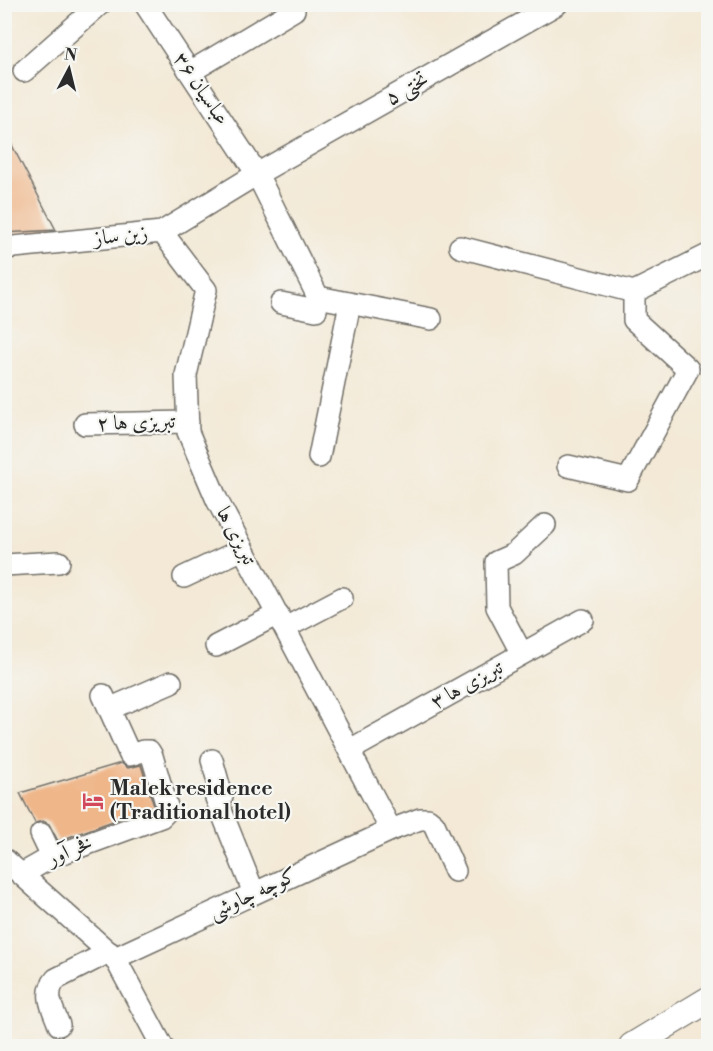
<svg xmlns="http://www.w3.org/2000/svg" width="713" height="1051" font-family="'Libre Bodoni',Amiri,serif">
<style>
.building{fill:#efb689}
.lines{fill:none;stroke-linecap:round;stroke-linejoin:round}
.minor-casing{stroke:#716e67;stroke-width:24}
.tertiary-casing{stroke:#716e67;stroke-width:28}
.minor{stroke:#fff;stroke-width:21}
.tertiary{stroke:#fff;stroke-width:26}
.labels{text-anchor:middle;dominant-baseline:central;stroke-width:4.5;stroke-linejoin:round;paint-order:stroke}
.street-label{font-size:21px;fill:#2b2b2b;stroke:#f6f6f2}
.poi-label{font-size:21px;font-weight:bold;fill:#2b2b2b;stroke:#f6f6f2;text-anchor:start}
</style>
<rect width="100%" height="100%" fill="#f6f6f2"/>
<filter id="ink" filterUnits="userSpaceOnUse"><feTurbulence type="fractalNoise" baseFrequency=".0167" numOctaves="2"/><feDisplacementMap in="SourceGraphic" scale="12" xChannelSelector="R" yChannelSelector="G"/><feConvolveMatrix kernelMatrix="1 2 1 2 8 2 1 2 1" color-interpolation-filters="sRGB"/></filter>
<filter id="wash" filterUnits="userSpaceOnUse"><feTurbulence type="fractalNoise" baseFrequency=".008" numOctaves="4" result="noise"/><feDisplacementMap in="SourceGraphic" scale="24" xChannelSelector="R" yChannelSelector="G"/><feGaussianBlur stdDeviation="1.35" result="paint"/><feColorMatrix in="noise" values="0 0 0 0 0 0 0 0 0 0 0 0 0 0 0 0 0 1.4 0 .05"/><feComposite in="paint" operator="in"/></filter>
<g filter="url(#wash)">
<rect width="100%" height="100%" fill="#f3e9d6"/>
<g id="blocks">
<!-- building -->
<path class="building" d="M4 130 56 230 4 233Z
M121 763 128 768 141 765 154 806 58 841 49 824 43 821 35 823 20 793Z"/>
</g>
</g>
<g filter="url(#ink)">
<use href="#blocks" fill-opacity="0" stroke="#716e67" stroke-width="1.5"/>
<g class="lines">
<defs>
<path id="minor" d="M145 4 257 174 318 297 431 319
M24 71 100 4
M190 72 294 10
M162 232 206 290 186 375 188 432 217 500 391 830
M460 247 634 292 708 255
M4 248 162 232 257 174 557 4
M281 303 316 310 318 297
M85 424 188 422
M319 457 350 303
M568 466 628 480 688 369 634 320V292
M4 565 59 562
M184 577 243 549
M285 628 342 598
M216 646 278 614
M522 654 497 607 496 562 514 554 545 525
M109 709 171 682
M350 750 583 620
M212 760 222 796 216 798 254 893
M41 834 52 857
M4 859 115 958 162 1046
M22 874 52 857 161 817 168 810 152 756 149 751H143L130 755 103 695
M115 958 391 830 420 819H428L434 824 455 871
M59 1025C53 1009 43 994 56 979L109 952"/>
<path id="tertiary" d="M632 1046 708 1000"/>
</defs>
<!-- minor casing -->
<use href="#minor" class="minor-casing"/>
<!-- tertiary casing -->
<use href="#tertiary" class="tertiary-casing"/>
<!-- minor -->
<use href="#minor" class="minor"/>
<!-- tertiary -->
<use href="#tertiary" class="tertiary"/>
</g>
</g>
<!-- icons -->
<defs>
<symbol id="hotel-bare" viewBox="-9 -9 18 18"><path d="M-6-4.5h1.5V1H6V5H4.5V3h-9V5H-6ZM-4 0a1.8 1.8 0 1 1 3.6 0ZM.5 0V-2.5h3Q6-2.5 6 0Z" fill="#d1495b" stroke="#f6f6f2" stroke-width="2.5" paint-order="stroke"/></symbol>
</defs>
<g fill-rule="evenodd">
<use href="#hotel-bare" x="78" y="786" width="30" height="30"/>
</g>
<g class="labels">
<!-- street labels -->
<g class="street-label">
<text transform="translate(201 89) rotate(56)">عباسیان ۳۶</text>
<text transform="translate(407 89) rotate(-30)">تختی ۵</text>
<text transform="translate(121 236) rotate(-6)">زین ساز</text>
<text transform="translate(136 423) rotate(-2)">تبریزی ها ۲</text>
<text transform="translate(236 536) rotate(62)">تبریزی ها</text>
<text transform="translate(467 685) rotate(-29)">تبریزی ها ۳</text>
<text transform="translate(70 851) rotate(-23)">فخر آور</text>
<text transform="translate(253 894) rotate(-25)">کوچه چاوشی</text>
</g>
<!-- poi labels -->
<g class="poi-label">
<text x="110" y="789">Malek residence<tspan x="110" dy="24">(Traditional hotel)</tspan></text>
</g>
</g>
<!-- margin -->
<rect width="713" height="1051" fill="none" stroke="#f6f6f2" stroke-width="24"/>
<!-- north arrow -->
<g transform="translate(69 69) rotate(7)" stroke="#f6f6f2" stroke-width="4.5" paint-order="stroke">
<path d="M0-4.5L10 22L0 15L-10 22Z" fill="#2b2b2b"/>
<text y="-9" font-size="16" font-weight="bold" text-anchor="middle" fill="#2b2b2b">N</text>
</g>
</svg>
